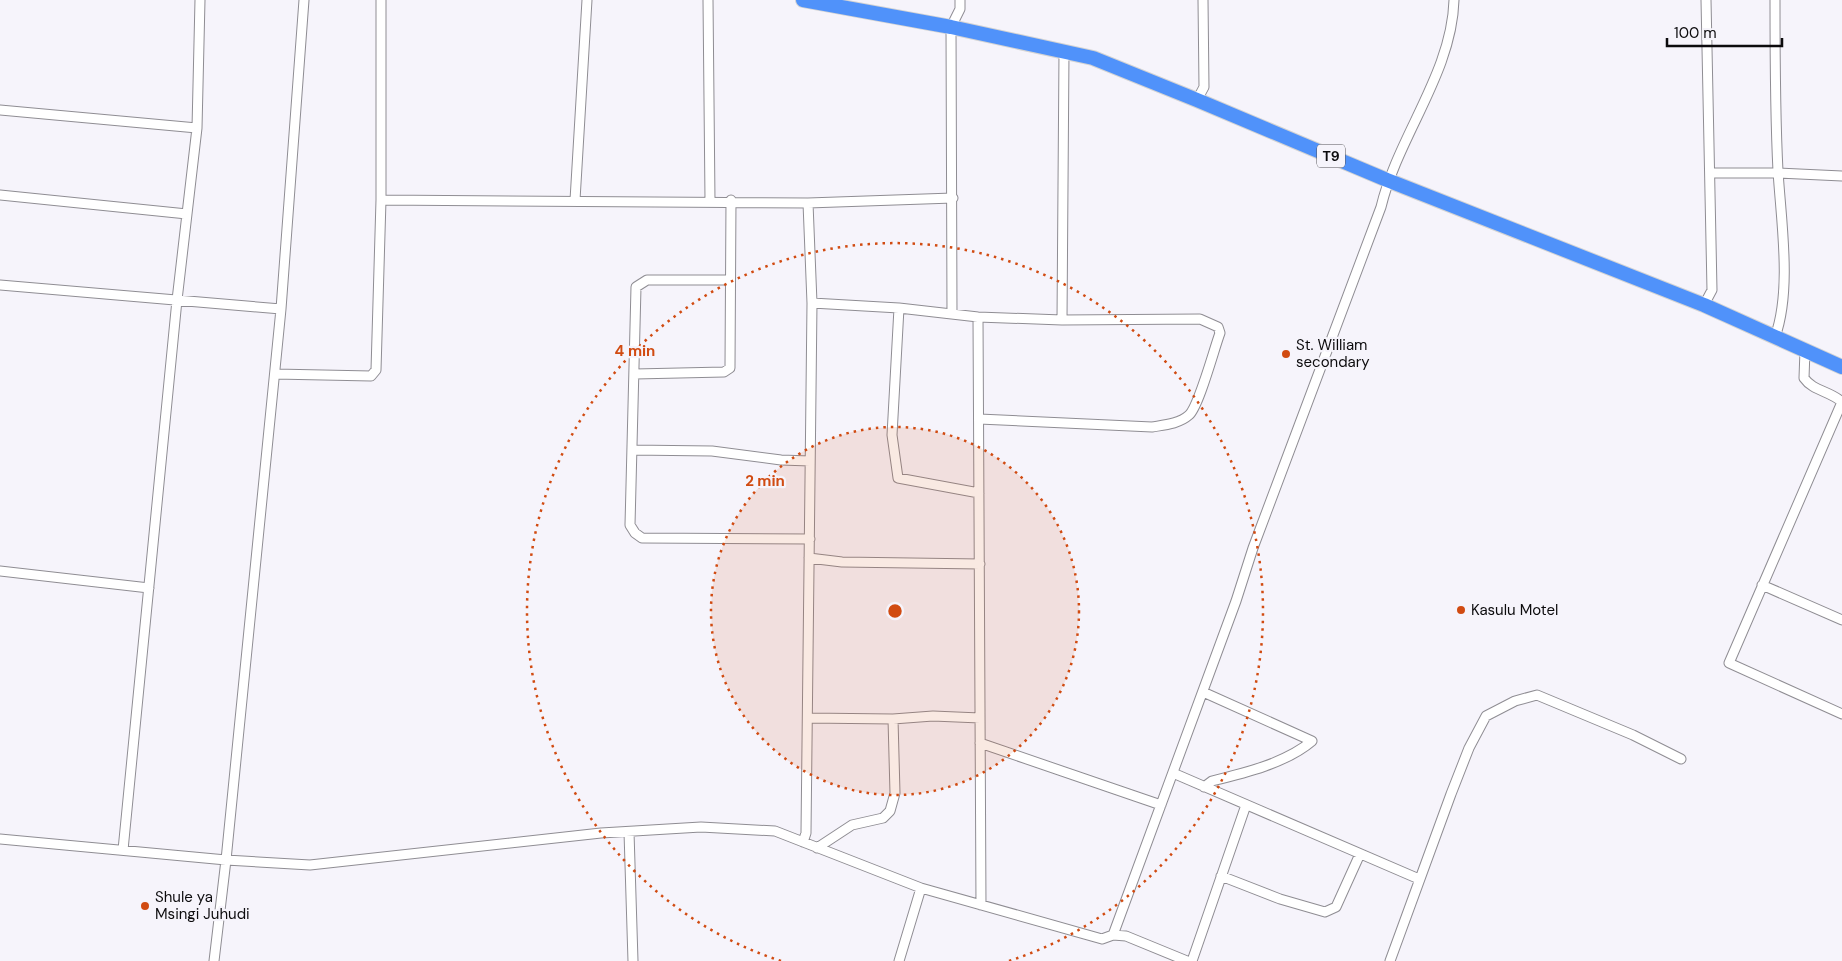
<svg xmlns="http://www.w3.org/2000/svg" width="1842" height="961" font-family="'DM Sans',sans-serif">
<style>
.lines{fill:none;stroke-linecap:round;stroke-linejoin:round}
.minor-casing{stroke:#8f8d93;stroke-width:11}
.highway-casing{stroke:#d3d3d3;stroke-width:16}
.minor{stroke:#fff;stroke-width:9}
.highway{stroke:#5092fa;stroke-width:14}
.ring{fill:none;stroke:#d14b11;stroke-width:2.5;stroke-dasharray:2.5 5}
.poi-dot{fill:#d14b11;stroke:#f6f4fb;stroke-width:2}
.labels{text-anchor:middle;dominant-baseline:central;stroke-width:4.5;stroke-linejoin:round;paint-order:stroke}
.shield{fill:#f6f4fb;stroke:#525154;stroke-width:1}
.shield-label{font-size:14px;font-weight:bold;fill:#0c0b0d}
.poi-label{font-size:15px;fill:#0c0b0d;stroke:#f6f4fb;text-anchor:start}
.centre{fill:#d14b11;stroke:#f6f4fb;stroke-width:2.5}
.ring-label{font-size:15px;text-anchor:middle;font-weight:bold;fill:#d14b11;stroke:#f6f4fb;stroke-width:4.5;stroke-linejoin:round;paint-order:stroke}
</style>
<rect width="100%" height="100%" fill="#f6f4fb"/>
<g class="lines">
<defs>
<path id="minor" d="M708 0 710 200
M1775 0C1775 57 1775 114 1778 171 1781 221 1792 290 1775 337
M1197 100 1204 87 1203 0
M0 110 197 128
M1710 173H1778L1842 176
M0 195 187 214
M381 200 808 203 953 198
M575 200 587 0
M730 280H647L636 287 630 525 635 533 642 538 810 539
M0 285 281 309
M812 303 899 308 978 317 1062 320 1200 319 1218 327 1220 333C1214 349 1199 406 1189 415 1179 424 1164 425 1152 427L979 419
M1704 305 1712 290 1706 0
M899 308 892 435 898 478 979 493
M952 314 951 27 960 9V0
M978 317 981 905
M1062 320 1064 52
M1805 350 1804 378C1813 391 1830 391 1842 402L1729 663 1842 714
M275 374 371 376 376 370 381 200V0
M635 374 724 372 730 368 731 200
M632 450 712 451 781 460 810 461
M809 558 842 562 980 564
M0 571 149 588
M1762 585 1842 620
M1203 692 1312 741C1286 763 1245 773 1212 781L1204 787
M808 718 893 719 933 716 980 718
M980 743 1161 805
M1173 773 1419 879
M629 832 633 961
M0 839 226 860 310 865 601 833 701 827 775 831 921 888 1102 939 1113 935 1236 601 1253 548 1381 207C1398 136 1452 73 1454 0
M803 842 806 833 812 303 808 203
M817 848 852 825 883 818 890 811 895 793 893 719
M123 850 177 300 197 128 200 0
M1221 876 1280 899 1325 912 1336 907 1360 854
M1113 935 1126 936 1187 961
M214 961 226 860 281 309 304 0
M899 961 921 888
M1192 961 1246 805
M1390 961 1451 794 1469 748 1486 716 1515 701 1537 695 1633 735 1681 759"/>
<path id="highway" d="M803 0 951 27 1093 58 1197 100 1387 180 1704 305 1842 367"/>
</defs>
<!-- minor casing -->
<use href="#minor" class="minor-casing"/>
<!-- highway casing -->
<use href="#highway" class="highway-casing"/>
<!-- minor -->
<use href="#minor" class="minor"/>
<!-- highway -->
<use href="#highway" class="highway"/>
</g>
<!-- distance rings -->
<circle cx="895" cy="611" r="184" fill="#d14b11" fill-opacity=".12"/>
<g class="ring">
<circle cx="895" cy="611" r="184"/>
<path d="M781 961A368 368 0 1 1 1009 961"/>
</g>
<!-- markers -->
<g class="poi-dot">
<circle cx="1286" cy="354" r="5"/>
<circle cx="1461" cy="610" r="5"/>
<circle cx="145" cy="906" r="5"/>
</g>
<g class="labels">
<!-- shield labels -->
<rect class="shield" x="1317" y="144.5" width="28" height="23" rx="4"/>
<g class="shield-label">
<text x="1331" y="156">T9</text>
</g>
<!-- poi labels -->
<g class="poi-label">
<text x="1296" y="345">St. William<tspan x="1296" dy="17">secondary</tspan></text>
<text x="1471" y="610">Kasulu Motel</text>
<text x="155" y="897">Shule ya<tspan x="155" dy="17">Msingi Juhudi</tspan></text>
</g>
</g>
<circle cx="895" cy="611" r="8" class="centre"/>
<g class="ring-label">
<text x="635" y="356">4 min</text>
<text x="765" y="486">2 min</text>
</g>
<!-- scale -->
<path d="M1667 38v8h115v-8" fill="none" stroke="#0c0b0d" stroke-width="2.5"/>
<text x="1674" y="38" font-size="15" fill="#0c0b0d" stroke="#f6f4fb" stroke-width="4" paint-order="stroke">100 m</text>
</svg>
